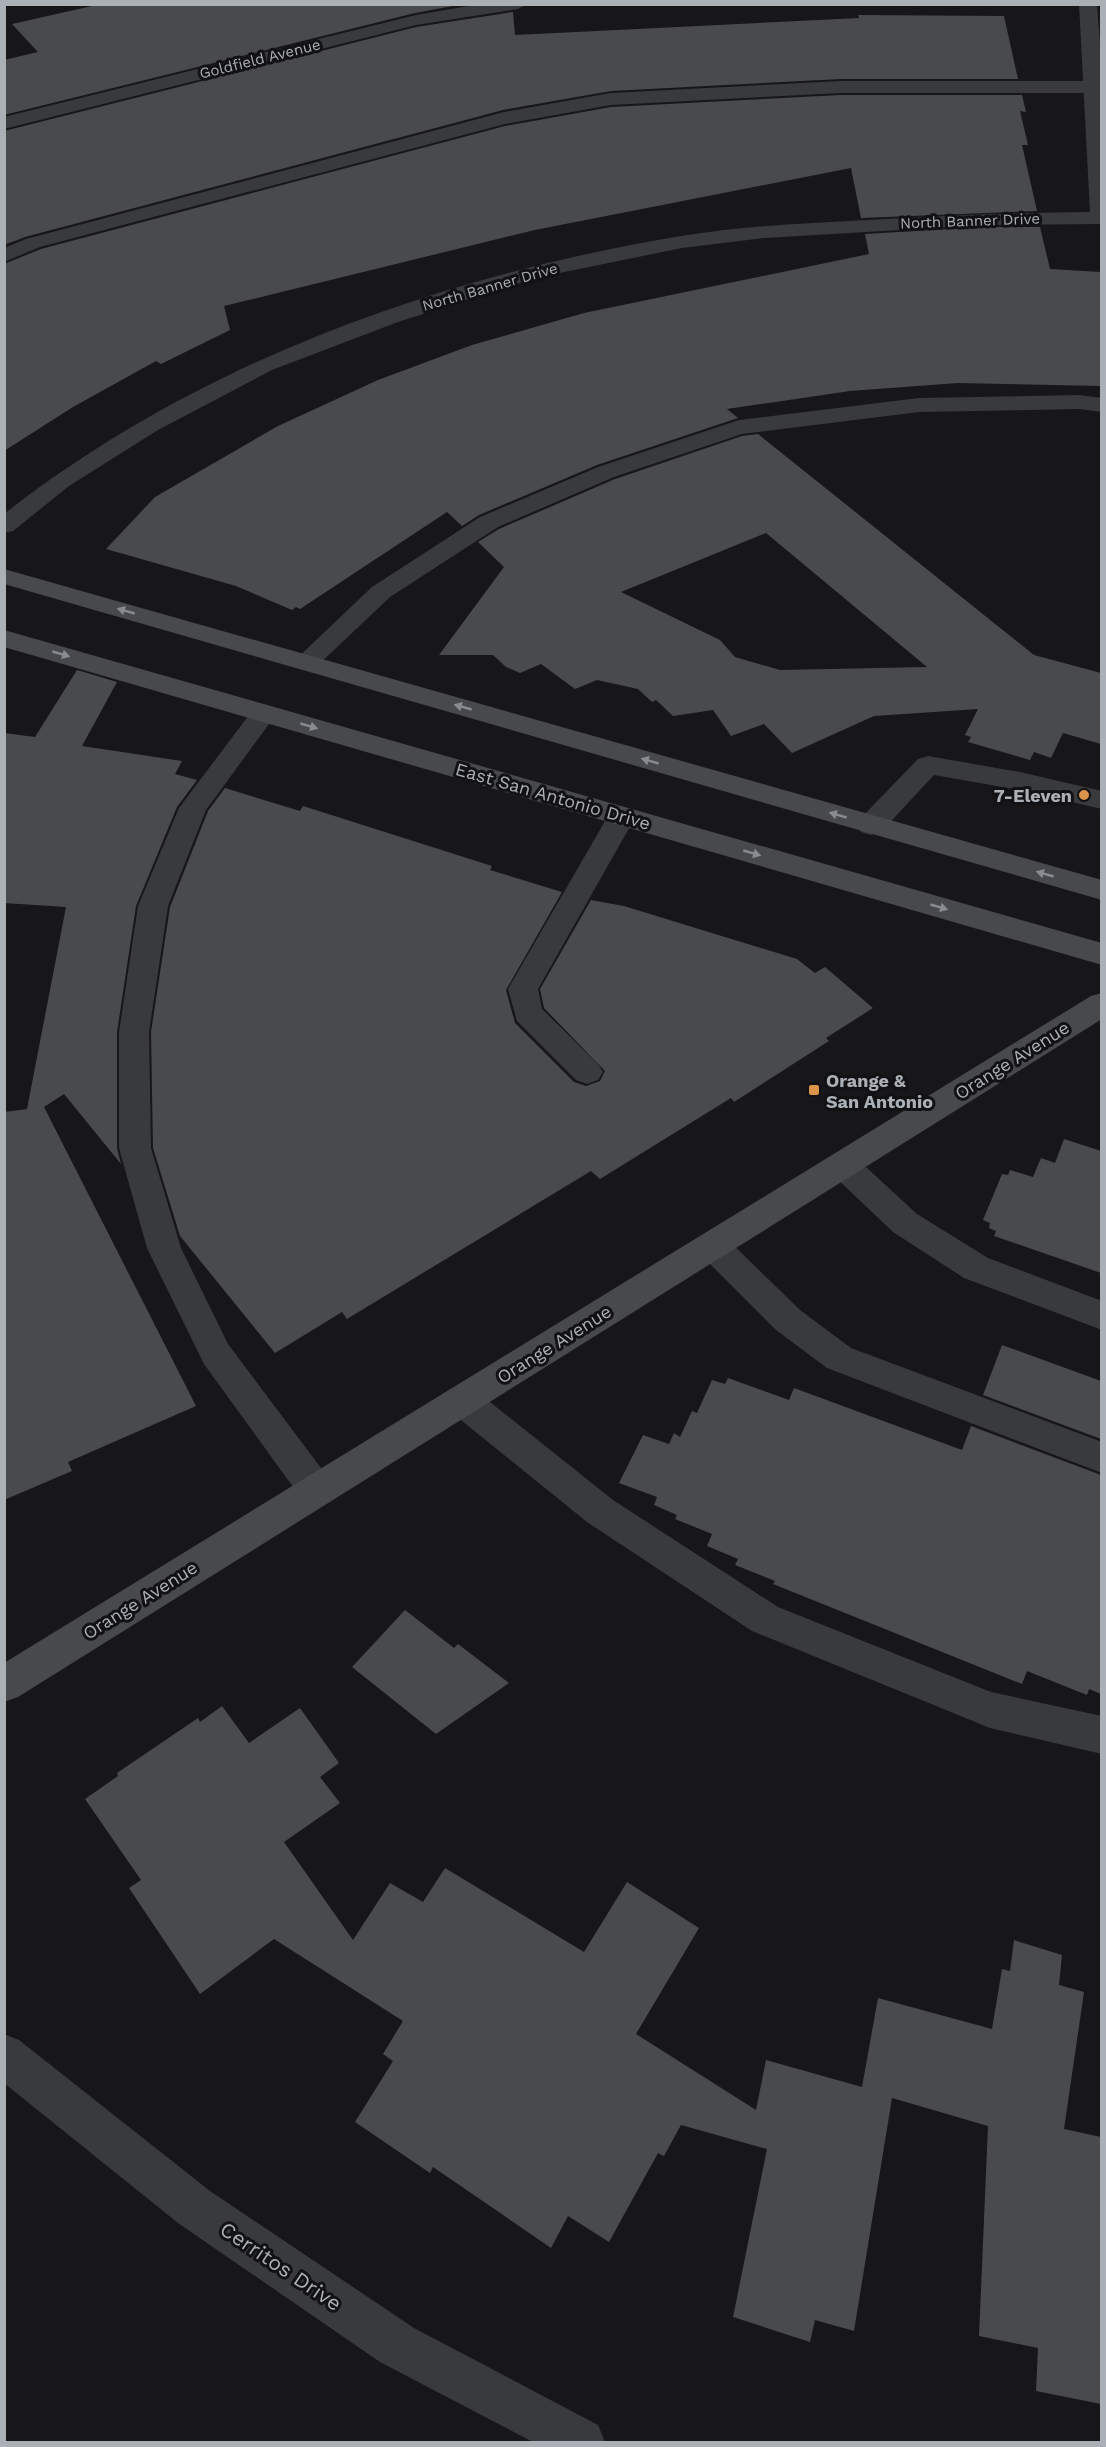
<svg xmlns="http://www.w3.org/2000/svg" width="1106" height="2447" font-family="'Work Sans',sans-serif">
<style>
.building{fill:#494a4d;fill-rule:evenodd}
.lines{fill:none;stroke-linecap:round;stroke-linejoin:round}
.lane{fill:#383a3d;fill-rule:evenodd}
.street{fill:#383a3d;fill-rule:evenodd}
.secondary{fill:#47494d;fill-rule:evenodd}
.oneway{fill:#888c92}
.poi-dot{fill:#dc944c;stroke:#121214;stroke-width:2}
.labels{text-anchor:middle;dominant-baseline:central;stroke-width:6;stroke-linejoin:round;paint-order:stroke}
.far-street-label{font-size:15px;fill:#abb0b7;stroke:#121214}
.poi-label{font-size:18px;font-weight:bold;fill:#abb0b7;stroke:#121214;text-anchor:end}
.street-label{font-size:18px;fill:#abb0b7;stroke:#121214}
.near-street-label{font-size:21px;fill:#abb0b7;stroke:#121214}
</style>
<rect width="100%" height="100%" fill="#171719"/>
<!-- building -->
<path class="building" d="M101 4H464L415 13 4 115V60L38 52 12 24Z
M513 12 515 35 859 18 858 15 1004 16 1018 79H841L611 91 503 110 25 237 4 245V131L416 27Z
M841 95H1022L1026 112 1020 111 1028 145H1022L1037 211 861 218 851 168 535 230 224 306 230 330 161 364 156 361 73 407 4 451V264L41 249 505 126 611 107Z
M984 227H1040L1050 269 1101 272V386L958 383 850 391 727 409 738 418 597 465 479 515 462 526 447 512 300 609 296 607 292 610 236 586 106 549 155 497 278 426 378 380 472 345 584 313 869 254 865 234Z
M758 434 1034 655 1101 673V744L1063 733 1051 758 1034 752 1030 760 968 742 971 737 965 735 978 709 874 716 792 753 764 724 731 736 713 710 673 716 656 700 652 702 638 689 597 680 575 689 541 664 520 673 506 667 493 655H439L504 567 478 542 499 529 615 479 742 436ZM766 533 927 667 780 670 735 657 720 640 621 592Z
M77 670 117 682 82 746 182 761 175 774 197 780 177 807 136 906 117 1032V1148L121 1164 64 1094 44 1107 196 1406 68 1462 72 1471 4 1500V1112L27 1109 66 907 4 903V733L35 737Z
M225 788 300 811 303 806 492 866 490 870 562 892 506 990 515 1023 574 1082 586 1086 600 1081 605 1071 544 1008 540 989 591 900 624 906 797 959 815 973 825 967 873 1008 826 1038 829 1041 734 1102 731 1098 600 1179 591 1171 347 1319 342 1312 275 1353 180 1236 153 1148 151 1032 170 907 208 811Z
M1064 1139 1101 1151V1273L994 1236 996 1231 989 1228 990 1223 983 1220 1002 1174 1008 1175 1010 1170 1033 1177 1041 1158 1055 1163Z
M1002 1345 1101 1381V1439L983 1395Z
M728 1378 789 1400 794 1388 962 1450 971 1426 1101 1475V1694L1089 1689 1087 1695 1027 1671 1022 1684 773 1584 775 1581 735 1565 738 1559 707 1546 712 1534 675 1519 677 1515 654 1505 657 1497 619 1483 643 1435 669 1444 674 1433 680 1437 692 1411 697 1413 712 1380 725 1384Z
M405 1610 454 1648 458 1644 509 1683 436 1734 352 1667Z
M222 1706 249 1743 300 1708 339 1763 320 1777 340 1803 284 1842 353 1940 390 1883 423 1902 445 1868 584 1952 627 1882 699 1928 636 2034 756 2110 766 2060 862 2087 878 1998 992 2029 1002 1969 1010 1971 1014 1940 1062 1955 1059 1985 1084 1992 1064 2129 1101 2137V2404L1036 2391 1038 2348 979 2336 988 2126 892 2098 854 2331 815 2320 810 2342 733 2317 767 2149 681 2125 664 2156 658 2153 609 2242 568 2216 551 2248 433 2167 430 2173 355 2122 393 2061 383 2054 403 2021 274 1939 200 1994 129 1888 141 1880 85 1799 118 1776 117 1773 198 1718 200 1722Z"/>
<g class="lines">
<!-- lane -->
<path class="lane" d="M841 81H1102V93H841L611 105 505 124 40 247 4 262V248L26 239 504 112 611 93Z
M1079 395 1102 398V412L1079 409 919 412 742 434 614 477 498 527 390 597 315 668 306 670 297 668 293 662 372 587 480 517 598 467 739 420 919 398Z
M264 704 273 707 277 713 206 810 168 906 149 1032 151 1148 181 1248 228 1344 330 1480 335 1491 330 1502 317 1507 304 1502 204 1364 147 1248 119 1148V1032L138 906 179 808 255 707Z
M928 756 1020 772 1102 791V809L1020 790 934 775 881 832 871 835 861 832 857 825 861 818 918 759Z
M622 807 632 809 636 816 538 989 542 1009 598 1064 603 1072 598 1080 587 1084 576 1080 517 1021 508 989 612 809Z
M843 1152 854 1156 917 1214 988 1258 1102 1301V1330L964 1278 893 1232 832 1174 827 1165 832 1156Z
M712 1232 724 1236 800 1310 851 1348 1102 1442V1473L827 1368 776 1330 700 1254 695 1245 700 1236Z
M463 1386 475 1390 613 1500 778 1607 991 1692 1102 1716V1754L990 1728 752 1631 587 1522 451 1412 445 1401 451 1390Z"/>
<!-- street -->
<path class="street" d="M480 4H527L518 9 416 25 4 129V117L416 15Z
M1079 4H1097L1102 71V224L984 225 765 238 682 248 535 278 398 322 272 370 158 430 69 486 13 531 4 533V514C198 362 440 276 681 236 736 227 792 224 848 221 929 216 1009 213 1090 212Z
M4 2034 19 2040 210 2191 414 2328 598 2425 605 2442H533L380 2362 178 2223 4 2083Z"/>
<!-- secondary -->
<path class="secondary" d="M4 569 1102 880V900L4 584Z
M4 630 1102 943V965L4 647Z
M1102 993V1019L18 1697 4 1702V1663L1091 996Z"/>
</g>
<!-- one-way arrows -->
<defs><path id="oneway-solid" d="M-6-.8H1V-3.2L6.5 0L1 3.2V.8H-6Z" transform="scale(1.5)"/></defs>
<g class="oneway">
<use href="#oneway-solid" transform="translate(126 611) rotate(-164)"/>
<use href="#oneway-solid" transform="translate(61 654) rotate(16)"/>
<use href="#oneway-solid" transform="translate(463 707) rotate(-164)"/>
<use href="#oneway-solid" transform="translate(309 726) rotate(16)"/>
<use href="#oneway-solid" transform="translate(650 761) rotate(-164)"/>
<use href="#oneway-solid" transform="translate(838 815) rotate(-164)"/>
<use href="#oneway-solid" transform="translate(752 853) rotate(16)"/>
<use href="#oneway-solid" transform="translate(1045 874) rotate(-164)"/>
<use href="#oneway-solid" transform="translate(939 907) rotate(16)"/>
</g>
<!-- markers -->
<g class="poi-dot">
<circle cx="1084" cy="795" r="6"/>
<rect x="808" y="1084" width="12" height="12" rx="3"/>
</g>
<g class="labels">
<!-- far-street labels -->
<g class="far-street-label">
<text transform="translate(260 59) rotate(-14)">Goldfield Avenue</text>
<text transform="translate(970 221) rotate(-2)">North Banner Drive</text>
<text transform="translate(490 287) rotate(-16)">North Banner Drive</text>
</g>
<!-- poi labels -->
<g class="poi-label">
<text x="1072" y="795">7-Eleven</text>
<text x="826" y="1080" text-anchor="start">Orange &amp;<tspan x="826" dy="21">San Antonio</tspan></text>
</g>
<!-- street labels -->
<g class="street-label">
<text transform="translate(553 796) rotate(16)">East San Antonio Drive</text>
<text transform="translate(1012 1060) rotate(-32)">Orange Avenue</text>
<text transform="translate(554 1344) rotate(-32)">Orange Avenue</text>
<text transform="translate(140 1600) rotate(-32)">Orange Avenue</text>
</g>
<!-- near-street labels -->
<g class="near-street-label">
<text transform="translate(281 2266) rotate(34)">Cerritos Drive</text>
</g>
</g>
<!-- border -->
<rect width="1106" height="2447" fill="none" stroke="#abb0b7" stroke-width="12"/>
</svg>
